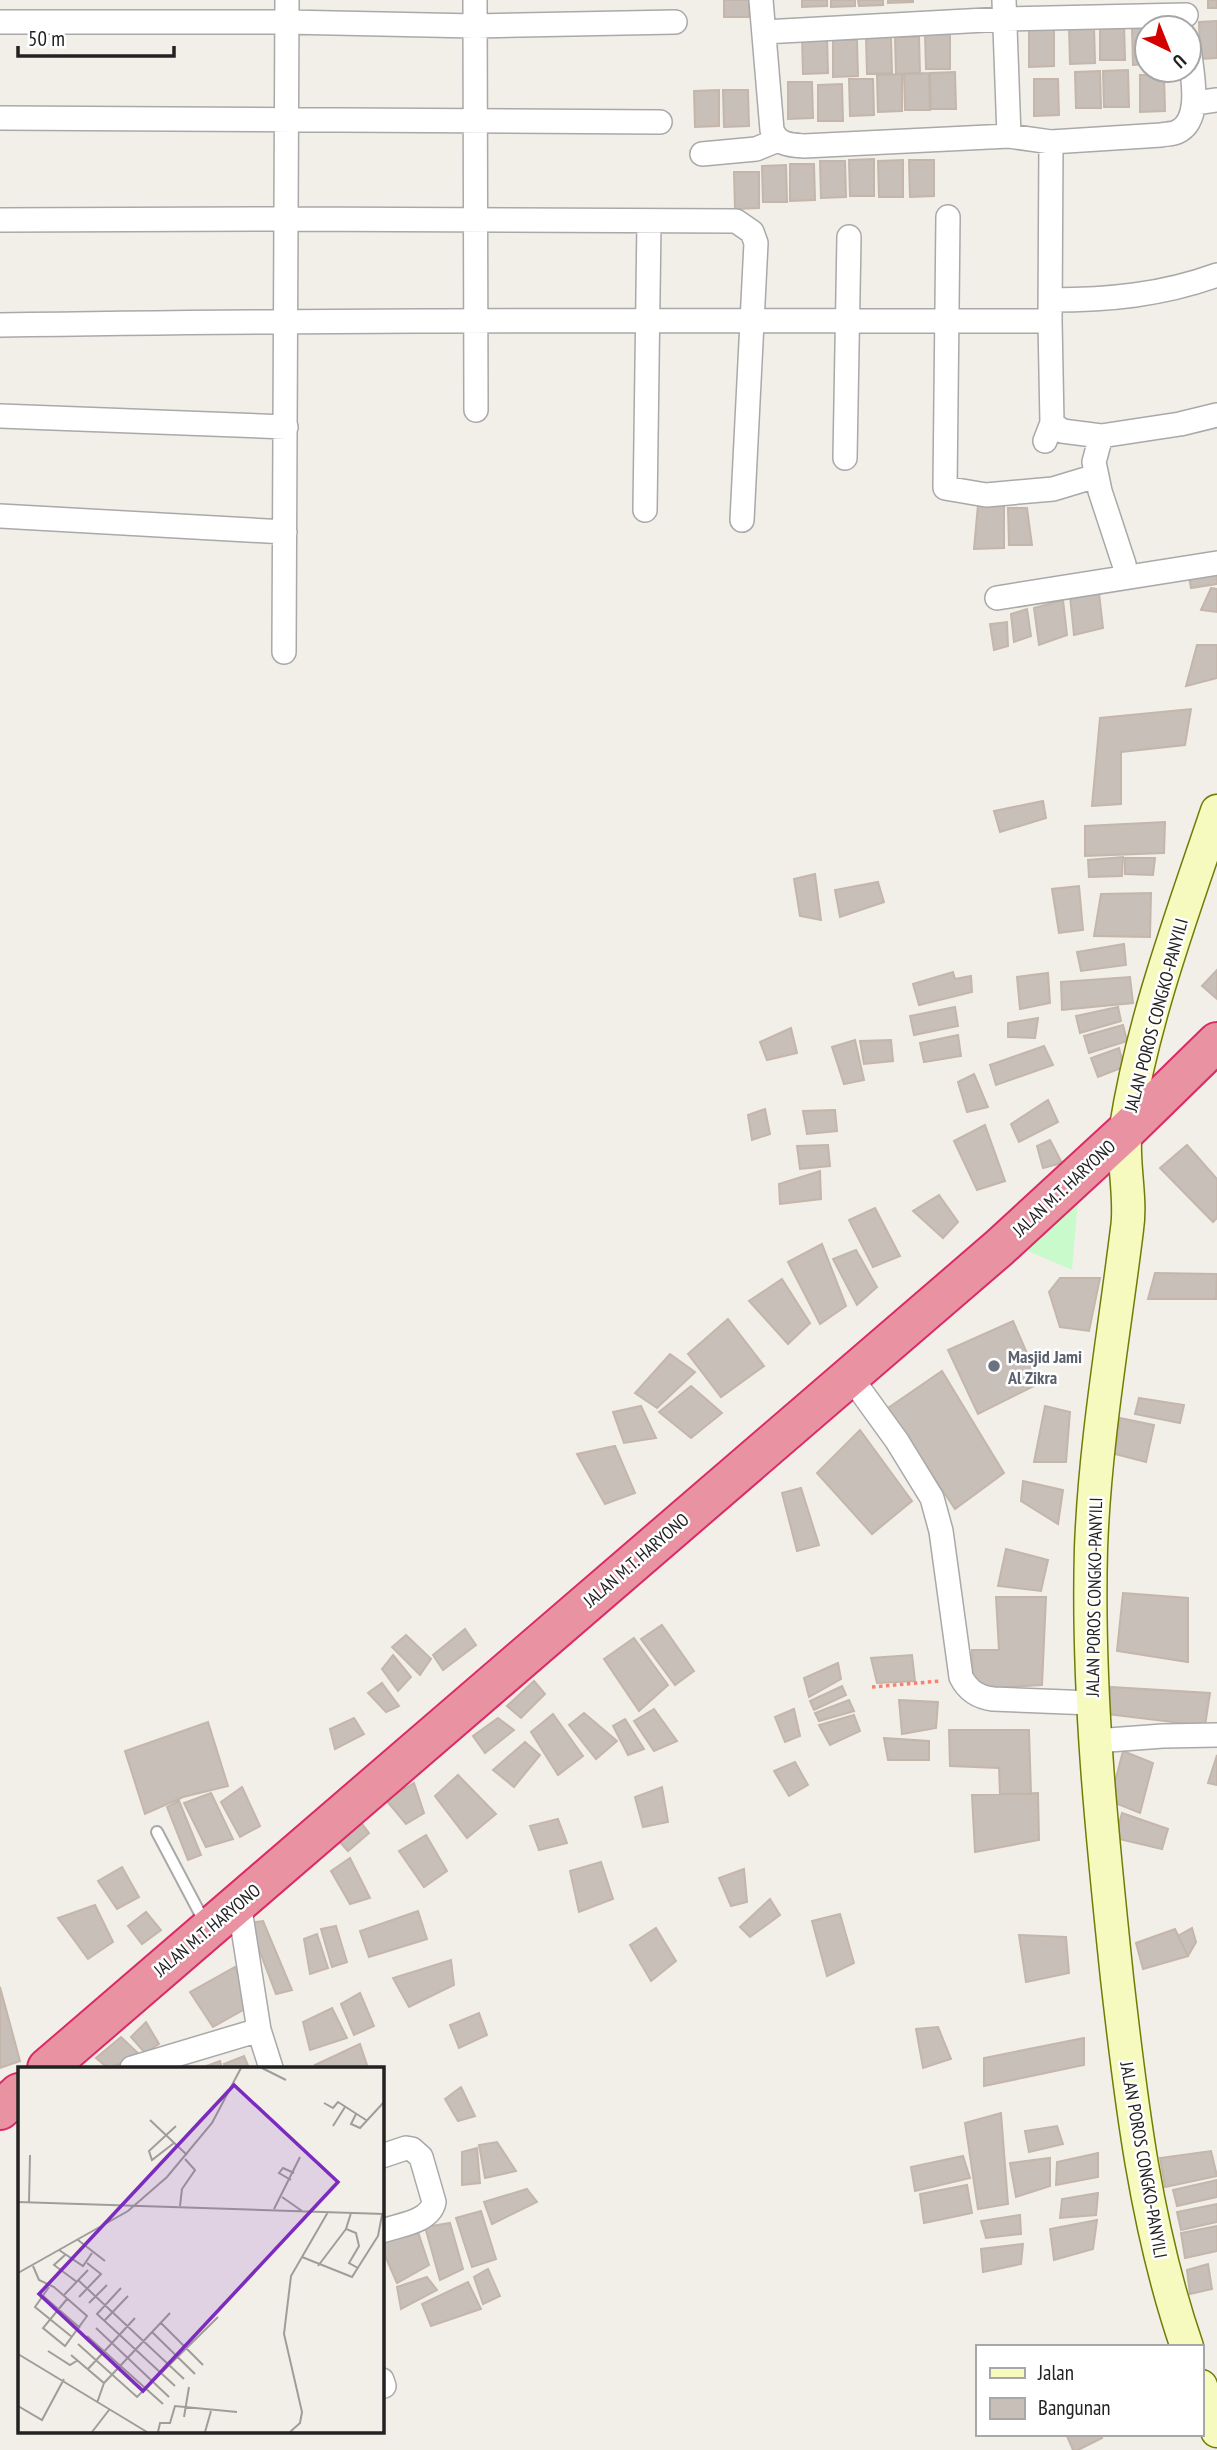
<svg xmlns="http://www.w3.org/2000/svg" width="1217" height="2450" font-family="'PT Sans Narrow',sans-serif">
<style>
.park{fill:#c8facc}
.building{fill:#c7bfb8;stroke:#c4b6ab;stroke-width:2}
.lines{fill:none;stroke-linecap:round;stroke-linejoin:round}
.lane-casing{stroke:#a9a9a9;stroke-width:14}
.street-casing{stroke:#a9a9a9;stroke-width:26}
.secondary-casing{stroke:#707d05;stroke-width:35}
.highway-casing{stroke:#dc2a67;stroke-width:42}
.path{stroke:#fa8072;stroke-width:3.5;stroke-dasharray:3.5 3.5;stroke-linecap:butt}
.lane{stroke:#fff;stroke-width:10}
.street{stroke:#fff;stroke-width:23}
.secondary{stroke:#f7fabf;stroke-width:32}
.highway{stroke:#e892a2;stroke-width:38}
.worship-dot{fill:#6b7280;stroke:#fff;stroke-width:2.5}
.labels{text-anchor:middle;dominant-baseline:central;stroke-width:5;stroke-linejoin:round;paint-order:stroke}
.street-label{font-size:18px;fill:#222;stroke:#fff}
.worship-label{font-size:18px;font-weight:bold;fill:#5b616d;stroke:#fff;text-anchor:start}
.inset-road{fill:none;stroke:#9f9d99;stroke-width:2}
.view{fill:#7b2cbf;fill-opacity:0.15;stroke:#7b2cbf;stroke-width:3.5}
.inset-edge{fill:none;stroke:#222;stroke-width:3.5}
</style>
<rect width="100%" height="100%" fill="#f2efe9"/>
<!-- park -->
<path class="park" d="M1079 1189 1072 1270 1014 1245Z"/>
<!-- building -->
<path class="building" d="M724 0H749V17H724Z
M802 0H827V6L802 7Z
M831 0H855V6L831 7Z
M858 0H883V5L859 6Z
M888 0H913V2L888 3Z
M1208 0H1217V8H1208Z
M1217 21V58L1200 59 1199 22Z
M1124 23 1125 60H1100V24Z
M1094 26 1095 63 1070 64 1069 27Z
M1132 28H1157H1147V64L1133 65Z
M1054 29V66L1029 67V30Z
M950 32V69H926L925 33Z
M802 37H827L828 73 803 74Z
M866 37H891L892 73 867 74Z
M895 37H919L920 73 896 74Z
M833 40H857L858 76 833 77Z
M1128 70 1129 107H1104L1103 71Z
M1100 71 1101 108H1076L1075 72Z
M955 72 956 109H931L930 73Z
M929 73 930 110H905L904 74Z
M902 74V111L878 112 877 75Z
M1140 75H1164L1165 111 1140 112Z
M849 79H873L874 115 850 116Z
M1034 79H1058L1059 115 1034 116Z
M788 82H812L813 118 788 119Z
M842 84 843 121H818V85Z
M719 90V126L695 127 694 91Z
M723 90H748L749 126 724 127Z
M874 159V196H850L849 160Z
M903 160V197H879L878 161Z
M909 160H934V196L910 197Z
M820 161H845L846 197 821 198Z
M790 164H814L815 200 790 201Z
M786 165 787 202H763L762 166Z
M734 172H759V208L735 209Z
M1004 503V548L974 549 978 505Z
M1008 508H1027L1032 545H1009Z
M1217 557V584L1191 588 1186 560Z
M1211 588 1217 589V612L1201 610Z
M1099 593 1103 628 1074 635 1070 596Z
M1063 600 1067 635 1039 645 1034 608Z
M1027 609 1031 636 1014 642 1011 614Z
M1007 622 1008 646 994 650 990 624Z
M1197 645H1217V678L1186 686Z
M1191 709 1185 745 1121 752V804L1092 806 1100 718Z
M1043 801 1046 818 1000 832 994 811Z
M1165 822 1164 853 1085 856V826Z
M1123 857 1122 876 1089 877 1088 860Z
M1125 858H1155L1153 875 1125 874Z
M815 874 821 920 800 916 794 879Z
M878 882 884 902 840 917 835 890Z
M1079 886 1083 930 1059 933 1052 889Z
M1151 893 1150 937 1094 936 1101 894Z
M1124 944 1126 965 1081 971 1077 952Z
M1217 970V999L1202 986Z
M953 972 955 979 971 976 972 992 919 1005 913 984Z
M1048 973 1050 1003 1020 1009 1017 977Z
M1130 977 1133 1003 1062 1010 1061 982Z
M955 1007 958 1026 914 1035 910 1016Z
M1118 1007 1121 1021 1080 1033 1076 1016Z
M1038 1018 1035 1038 1008 1037V1023Z
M1123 1025 1127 1041 1089 1053 1084 1036Z
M791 1028 797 1053 767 1060 760 1042Z
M958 1035 961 1056 924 1062 920 1043Z
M855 1040 864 1080 844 1084 832 1047Z
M891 1040 893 1061 864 1064 860 1041Z
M1044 1046 1053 1065 996 1085 990 1065Z
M1119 1048 1124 1067 1098 1077 1091 1058Z
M974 1074 988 1107 967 1112 958 1082Z
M1048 1100 1058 1122 1019 1142 1011 1124Z
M765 1109 770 1134 752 1140 748 1115Z
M835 1110 837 1131 807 1134 803 1111Z
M985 1125 1005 1181 977 1190 954 1141Z
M1050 1140 1062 1163 1043 1168 1037 1146Z
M828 1145 830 1166 800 1169 797 1146Z
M1187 1145 1217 1179V1218L1213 1222 1160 1168Z
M820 1171 821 1199 780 1204 779 1184Z
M939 1195 958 1222 943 1238 913 1211Z
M875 1208 900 1256 873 1267 849 1220Z
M822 1244 846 1306 820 1324 788 1262Z
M856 1250 877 1287 857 1305 833 1259Z
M1155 1273 1217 1274 1216 1299H1148Z
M1060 1278H1100L1089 1331 1060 1327 1049 1292Z
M782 1279 810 1323 788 1344 749 1301Z
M728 1319 764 1366 721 1397 688 1354Z
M1013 1321 1040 1383 978 1414 948 1350Z
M670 1354 695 1372 657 1408 635 1393Z
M942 1371 1004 1473 955 1509 888 1408Z
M691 1386 722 1413 691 1438 659 1412Z
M1139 1398 1184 1405 1180 1423 1135 1414Z
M641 1406 656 1438 624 1443 613 1412Z
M1045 1406 1070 1412 1066 1462H1034Z
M1120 1418 1154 1425 1146 1462 1115 1454Z
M860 1430 912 1501 872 1534 817 1473Z
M615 1446 635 1493 605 1504 577 1454Z
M1023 1481 1063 1490 1058 1524 1021 1501Z
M801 1488 819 1545 797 1551 782 1493Z
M1006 1549 1048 1560 1041 1591 998 1586Z
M1123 1593 1188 1598V1662L1117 1651Z
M996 1597H1046L1042 1685 973 1689 972 1650H999Z
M662 1625 694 1671 675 1685 641 1639Z
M465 1629 476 1645 443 1670 433 1655Z
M406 1635 431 1659 420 1675 392 1647Z
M634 1638 668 1685 639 1711 604 1659Z
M393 1655 411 1677 398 1691 382 1669Z
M912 1655 915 1681 877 1683 871 1658Z
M838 1663 841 1679 809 1697 804 1678Z
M534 1681 545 1694 521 1718 507 1706Z
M382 1683 399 1706 386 1712 368 1693Z
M842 1686 846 1695 814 1710 810 1701Z
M1111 1687 1210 1693 1205 1726 1106 1714Z
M849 1700 854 1711 819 1721 815 1713Z
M899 1700 938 1702 936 1728 902 1734Z
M654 1709 677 1741 654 1751 634 1721Z
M794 1709 800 1736 785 1742 775 1717Z
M584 1713 617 1741 596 1759 569 1725Z
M553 1714 583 1756 558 1775 531 1732Z
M854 1715 860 1731 830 1745 819 1725Z
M354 1718 364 1734 335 1749 330 1729Z
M498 1718 514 1730 485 1753 473 1736Z
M625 1719 644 1749 628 1755 613 1726Z
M208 1722 228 1786 183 1797 145 1814 125 1751Z
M949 1730H1029L1031 1794H1000L999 1768 950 1766Z
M884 1738 929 1741V1760H888Z
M525 1742 540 1755 514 1787 493 1770Z
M1123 1751 1153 1763 1140 1813 1110 1801Z
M1217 1755V1785L1208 1783Z
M795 1762 808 1785 789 1796 774 1771Z
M458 1775 496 1814 467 1838 435 1796Z
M414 1783 424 1813 406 1824 386 1800Z
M242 1787 260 1826 240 1837 221 1802Z
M662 1787 668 1822 643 1827 635 1797Z
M211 1793 233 1839 206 1847 184 1803Z
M1038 1793 1039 1840 975 1852 972 1795Z
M179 1801 201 1855 188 1860 167 1807Z
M1122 1813 1168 1829 1162 1849 1115 1838Z
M558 1819 567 1843 539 1850 530 1826Z
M360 1821 369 1833 348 1851 338 1840Z
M426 1835 447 1871 424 1887 399 1851Z
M350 1858 370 1898 350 1904 331 1871Z
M601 1862 613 1899 579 1912 570 1871Z
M122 1867 139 1897 117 1909 98 1881Z
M744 1869 747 1902 731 1906 719 1878Z
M770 1899 780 1915 750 1937 740 1927Z
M95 1905 113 1942 88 1959 58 1918Z
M418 1911 427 1939 369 1957 360 1931Z
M146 1912 161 1930 142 1944 128 1926Z
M840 1914 854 1963 827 1976 812 1921Z
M263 1921 292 1990 276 1994 249 1923Z
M336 1926 347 1962 332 1967 321 1929Z
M656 1928 676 1961 651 1981 630 1945Z
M1192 1928 1196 1942 1188 1956 1178 1936Z
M1175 1929 1188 1956 1143 1969 1136 1943Z
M317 1934 328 1968 310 1974 304 1939Z
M1019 1935 1066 1937 1069 1973 1026 1982Z
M451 1960 454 1985 409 2007 393 1978Z
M235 1967 250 2006 213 2027 190 1992Z
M0 1987 20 2061 0 2068Z
M360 1993 374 2026 354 2035 341 2004Z
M332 2008 347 2038 310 2050 303 2022Z
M479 2013 487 2035 459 2048 450 2025Z
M146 2022 159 2044 145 2053 131 2037Z
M938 2027 951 2059 923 2068 916 2029Z
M121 2037 141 2056 108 2068 96 2058Z
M1084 2038V2065L984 2086V2058Z
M360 2044 368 2068H317L315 2065Z
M244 2056 249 2068H226L224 2064Z
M220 2061 222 2068H201Z
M461 2087 475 2116 458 2121 445 2099Z
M1001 2113 1008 2204 978 2209 965 2123Z
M1057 2126 1063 2144 1029 2152 1025 2131Z
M497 2142 516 2171 485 2178 479 2145Z
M477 2148 480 2183 462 2185V2152Z
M1211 2151 1217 2176 1165 2187 1160 2158Z
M1098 2153V2177L1056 2185 1057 2162Z
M963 2156 970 2178 915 2191 911 2167Z
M1050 2158V2186L1016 2197 1010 2163Z
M1217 2180V2197L1177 2206 1173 2190Z
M967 2185 972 2213 924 2223 920 2194Z
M527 2189 537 2202 492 2224 484 2202Z
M1098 2193 1096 2215 1060 2218 1062 2199Z
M1217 2204V2222L1181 2230 1177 2212Z
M481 2211 496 2259 472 2267 456 2218Z
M1020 2215 1021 2234 986 2238 981 2221Z
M1097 2220 1093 2249 1054 2260 1050 2229Z
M450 2223 463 2269 440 2280 425 2227Z
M1217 2226V2251L1185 2258 1181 2233Z
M417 2229 429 2265 397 2283 382 2249V2243Z
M1023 2244 1021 2264 983 2272 981 2249Z
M1208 2264 1212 2289 1190 2294 1187 2270Z
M488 2269 500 2296 483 2304 474 2277Z
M427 2277 437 2290 401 2309 397 2287Z
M468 2282 481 2309 431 2326 422 2304Z
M1066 2434H1100L1102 2438 1078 2450H1073Z"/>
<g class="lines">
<defs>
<path id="lane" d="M157 1832 205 1923"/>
<path id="street" d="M475 0 476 410
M761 0 772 130C778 145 790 145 804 146L1009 136 1051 142 1161 135C1166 134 1173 134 1177 132 1204 120 1191 70 1189 47
M1004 0 1009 136
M0 22H287L475 26 675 22
M764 32 1004 19 1186 15
M1195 103 1217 100
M0 118 660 122
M702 154 756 149 778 140
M948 217 945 488 986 495 1053 489 1096 476
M0 220 287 219 736 221 752 232 756 243 742 520
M1051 300C1108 300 1162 295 1217 275
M0 325C350 319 700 321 1050 321
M0 416 286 427
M1052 423 1062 431 1101 436
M1045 441 1052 423 1050 321 1051 142
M845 458 849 237
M645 510 649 222
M0 516 285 532
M1124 564 1100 491 1094 462 1101 436 1180 424 1217 415
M997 598 1217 563
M284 652 287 0
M850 1376 897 1441 932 1498 941 1531 961 1677C968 1691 978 1697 993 1699L1092 1703
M1095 1741 1163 1736 1217 1735
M239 1903 259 2030 271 2068
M132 2068 259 2030
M382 2156 406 2148 412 2149 421 2157 434 2202C430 2222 399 2225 382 2231
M382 2380 384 2386"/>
<path id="secondary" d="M1187 2347C1146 2228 1131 2102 1117 1978 1102 1835 1087 1692 1091 1548 1095 1441 1114 1335 1127 1229 1132 1197 1121 1157 1126 1127 1143 1019 1182 915 1217 811
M1201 2386 1217 2431"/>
<path id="highway" d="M47 2068 999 1248 1125 1132 1217 1042
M0 2110 19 2093"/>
</defs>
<!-- lane casing -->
<use href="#lane" class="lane-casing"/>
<!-- street casing -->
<use href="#street" class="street-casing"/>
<!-- secondary casing -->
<use href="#secondary" class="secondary-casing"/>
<!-- highway casing -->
<use href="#highway" class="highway-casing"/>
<!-- path -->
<path class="path" d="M872 1687 940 1681"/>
<!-- lane -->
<use href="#lane" class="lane"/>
<!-- street -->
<use href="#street" class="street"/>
<!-- secondary -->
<use href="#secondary" class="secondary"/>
<!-- highway -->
<use href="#highway" class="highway"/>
</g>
<!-- markers -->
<circle class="worship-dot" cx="994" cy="1366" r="7"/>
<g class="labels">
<!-- street labels -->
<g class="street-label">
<text transform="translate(1156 1015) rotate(-75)">JALAN POROS CONGKO-PANYILI</text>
<text transform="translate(1064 1188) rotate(-43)">JALAN M.T. HARYONO</text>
<text transform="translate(636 1560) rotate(-41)">JALAN M.T. HARYONO</text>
<text transform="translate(1094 1597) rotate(-89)">JALAN POROS CONGKO-PANYILI</text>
<text transform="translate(207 1930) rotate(-40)">JALAN M.T. HARYONO</text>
<text transform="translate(1144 2160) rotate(80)">JALAN POROS CONGKO-PANYILI</text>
</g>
<!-- worship labels -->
<g class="worship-label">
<text x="1008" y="1356">Masjid Jami<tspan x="1008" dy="21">Al Zikra</tspan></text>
</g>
</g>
<!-- overview -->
<g transform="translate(18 2067)">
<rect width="366" height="366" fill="#f2efe9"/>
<path class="inset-road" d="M244 1 268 13M306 36 315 41 320 35 348 53M338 47 333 57 342 61 366 35M132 53 169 88M315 59 327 40M156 76 134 93 131 84 158 59M273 113 261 106 265 101 276 106M264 130 284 144M0 135 366 147M11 135 12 88M162 139 164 122 177 103 167 92M256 142 282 90M333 146 328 162 338 166 341 179 331 196 340 201M60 173 87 194M41 183 65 199 74 186M47 188 36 198 59 215M284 190 334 210 360 169 364 148M15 199 21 213 36 220 69 249 47 279 25 261 49 232M300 199 328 162M0 206 110 144 149 110 194 56 223 1M60 213 166 312M31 220 17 240 54 270M103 221 79 247 157 319M24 228 62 261M46 228 70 203M61 230 83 207 69 196M71 236 89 218M87 253 110 229M143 256 185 298M78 261 151 330M134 265 177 307M69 269 145 337M60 277 119 330 200 250M30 284 52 298 60 293M0 287 129 365M53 288 86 316 152 246M70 302 117 251M79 336 86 316M0 339 24 353 46 312M166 350 171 320M74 365 91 343M140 365 142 356H152L157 339 219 345M187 365 193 344M272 365 282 356 284 345 266 267 273 209 310 145"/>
<path class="view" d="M216 18 320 115 125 324 21 227Z"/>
<rect width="366" height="366" class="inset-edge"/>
</g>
<!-- legend -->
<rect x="976" y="2345" width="228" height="91" fill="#ffffff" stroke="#a7a7a7" stroke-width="2"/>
<rect x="990" y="2368" width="35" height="10" fill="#f7fabf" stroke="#a7a7a7" stroke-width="2"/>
<text x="1038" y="2380" font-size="21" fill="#222222">Jalan</text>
<rect x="990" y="2398" width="35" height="21" fill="#c7bfb8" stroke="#a7a7a7" stroke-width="2"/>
<text x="1038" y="2415" font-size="21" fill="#222222">Bangunan</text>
<!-- north arrow -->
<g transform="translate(1168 49) rotate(137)"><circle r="33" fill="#ffffff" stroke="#a7a7a7" stroke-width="2"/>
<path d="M0-5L12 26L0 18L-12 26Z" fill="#d40000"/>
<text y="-10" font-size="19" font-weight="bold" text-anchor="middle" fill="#222222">U</text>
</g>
<!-- scale -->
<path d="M18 46v10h156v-10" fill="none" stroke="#222222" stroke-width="3.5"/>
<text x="28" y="46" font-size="21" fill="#222222" stroke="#ffffff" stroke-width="5" paint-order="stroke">50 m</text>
</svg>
